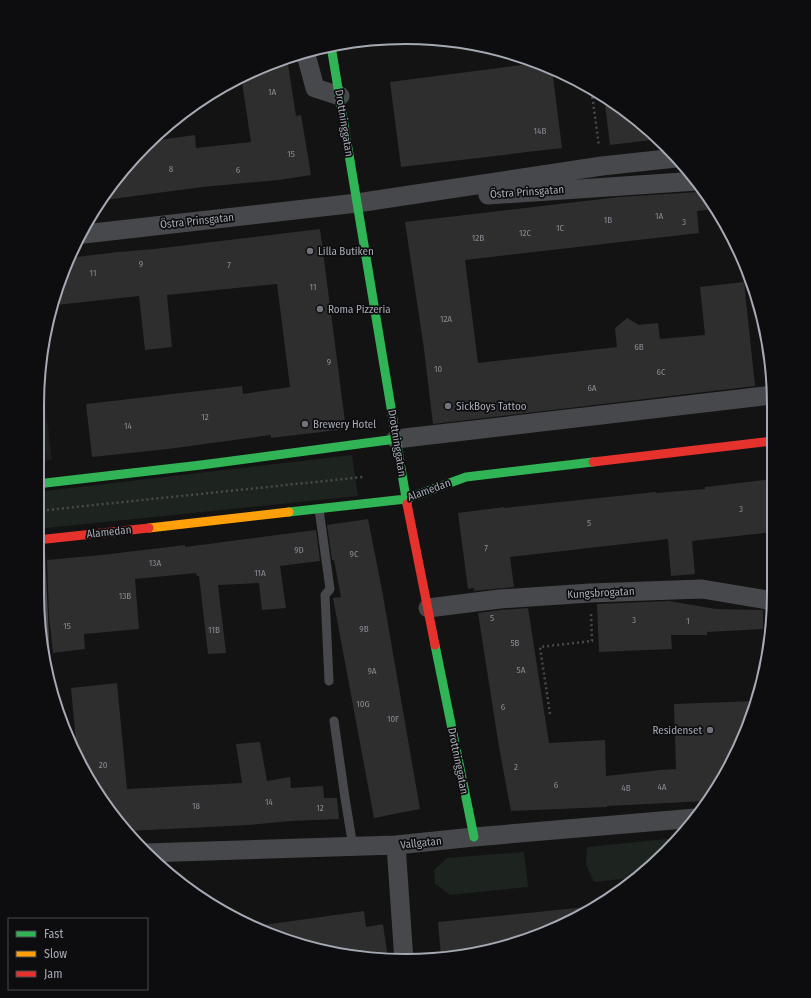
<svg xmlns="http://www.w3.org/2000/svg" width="811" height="998" font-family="'Fira Sans Condensed',sans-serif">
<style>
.built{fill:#1d1d1f}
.green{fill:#1d231e}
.building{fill:#2e2e2e}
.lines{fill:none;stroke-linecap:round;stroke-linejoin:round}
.path{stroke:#494a4d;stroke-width:2.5;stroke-dasharray:2 3;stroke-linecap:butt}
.lane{stroke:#47484c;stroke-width:9}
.street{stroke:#47484c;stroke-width:19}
.fast{stroke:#30b455;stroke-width:9}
.slow{stroke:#ff9f0a;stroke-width:9}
.jam{stroke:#e5322d;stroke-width:9}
.poi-dot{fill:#72747b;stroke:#0d0d0f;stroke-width:1.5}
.labels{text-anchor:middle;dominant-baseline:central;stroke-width:3.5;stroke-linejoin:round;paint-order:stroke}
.number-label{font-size:9px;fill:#878a92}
.street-label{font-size:11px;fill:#a5a9b3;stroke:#0d0d0f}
.poi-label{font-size:11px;fill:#a5a9b3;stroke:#0d0d0f;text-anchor:start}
.rim{fill:none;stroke:#a5a9b3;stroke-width:2}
</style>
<rect width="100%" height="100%" fill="#131313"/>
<!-- built -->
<path class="built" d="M41 366 52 460 38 462V381Z"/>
<!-- green -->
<path class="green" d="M40 373H41L49 450 38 452V381Z
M352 455 358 496 37 529V492Z
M676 838 638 877 594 882 586 865 587 847Z
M524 852 528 887 450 895 435 884 434 870 447 858Z"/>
<!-- building -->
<path class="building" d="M287 58 296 116 301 115 311 175 279 180 202 187 105 200 129 162 151 141 195 135 196 148 251 142 241 76Z
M538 63 552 69 562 148 401 167 390 82Z
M604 97 648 128 659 139 610 145Z
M703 190 715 209 697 211 699 233 465 260 478 363 617 347 615 328 627 318 639 325 658 323 660 339 705 335 700 287 744 282 755 386 433 424 424 349 405 222 619 197 698 192Z
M320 229 346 429 271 438V435L168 449 92 457 86 404 242 386 243 394 290 387 277 284 167 295 172 347 145 350 139 296 56 305 65 265 69 258 118 252 154 249Z
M773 479V532L692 541 695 574 671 576 668 539 510 557 514 587 474 591V588L468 589 458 513 504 507V508L656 492V493L705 489V487Z
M368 519 382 590 420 809 374 818 333 598 341 597 334 560H332L327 525Z
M316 530 320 561 280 566 286 608 262 610 259 583 218 585 226 653 208 654 199 576H197L196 573 135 579 139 629 84 634 85 649 53 653 49 616 47 560 102 555 185 545V547Z
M669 601 716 609 763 610V629L707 632V635H671L672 649 599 652 597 604Z
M528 608 549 743 605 740 606 776 661 770 676 769 674 704 756 701 736 755 707 801 607 806V807L511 811 499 747 478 613 501 610Z
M117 683 127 789 242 783 236 744 260 742 267 781 290 777 291 788 323 786 324 798H337L339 819 290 821 249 825 128 831 86 777 77 753 71 688Z
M596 906 569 923 501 948 441 956 438 922Z
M364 911 366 927 383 924 388 959 310 948 256 926Z"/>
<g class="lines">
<!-- path -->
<path class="path" d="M591 87 599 146
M37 511 363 477
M550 714 540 647 592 641 591 613"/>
<!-- lane -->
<path class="lane" d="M319 509 330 589 325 595 329 681
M40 540 45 651
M334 721 345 798 353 847"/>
<!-- street -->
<path class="street" d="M305 51 315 88 340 96
M488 195 697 181
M84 234 357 203 602 166 676 158
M396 439 773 395
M428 608 500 599 590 593 702 589 773 601
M396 845 404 961
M145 853 396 845 474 837 696 818"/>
<!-- fast -->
<path class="fast" d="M331 46 407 504
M37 484 201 465 396 439
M289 512 406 499 466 477 593 462
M435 645 474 837"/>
<!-- slow -->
<path class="slow" d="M149 528 289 512"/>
<!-- jam -->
<path class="jam" d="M593 462 773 441
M407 504 435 645
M37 540 149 528"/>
</g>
<!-- markers -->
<g class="poi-dot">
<circle cx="310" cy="251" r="4"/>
<circle cx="320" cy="309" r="4"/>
<circle cx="448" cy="406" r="4"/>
<circle cx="305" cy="424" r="4"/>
<circle cx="710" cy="730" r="4"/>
</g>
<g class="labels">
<!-- number labels -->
<g class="number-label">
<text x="272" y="92">1A</text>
<text x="540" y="131">14B</text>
<text x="291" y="154">15</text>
<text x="171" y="169">8</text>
<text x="238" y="170">6</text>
<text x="659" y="216">1A</text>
<text x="608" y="220">1B</text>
<text x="684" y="222">3</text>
<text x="560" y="228">1C</text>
<text x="525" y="233">12C</text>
<text x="478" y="238">12B</text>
<text x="141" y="264">9</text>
<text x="229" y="265">7</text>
<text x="93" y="273">11</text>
<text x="313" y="287">11</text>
<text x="446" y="319">12A</text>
<text x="639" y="347">6B</text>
<text x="329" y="362">9</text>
<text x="438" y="369">10</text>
<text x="661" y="372">6C</text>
<text x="592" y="388">6A</text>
<text x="205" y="417">12</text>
<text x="128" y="426">14</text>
<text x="741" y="509">3</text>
<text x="589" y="523">5</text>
<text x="486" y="548">7</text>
<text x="299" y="550">9D</text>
<text x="354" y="554">9C</text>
<text x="155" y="563">13A</text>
<text x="260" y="573">11A</text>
<text x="125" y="596">13B</text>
<text x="492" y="618">5</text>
<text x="634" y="620">3</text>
<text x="688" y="621">1</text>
<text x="67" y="626">15</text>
<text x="364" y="629">9B</text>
<text x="214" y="630">11B</text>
<text x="515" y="643">5B</text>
<text x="521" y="670">5A</text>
<text x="372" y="671">9A</text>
<text x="363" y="704">10G</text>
<text x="503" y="707">6</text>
<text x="393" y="719">10F</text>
<text x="103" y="765">20</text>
<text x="516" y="767">2</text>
<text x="556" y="785">6</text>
<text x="662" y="787">4A</text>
<text x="626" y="788">4B</text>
<text x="269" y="802">14</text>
<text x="196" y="806">18</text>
<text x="320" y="808">12</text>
</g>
<!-- street labels -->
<g class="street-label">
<text transform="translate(344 123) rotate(81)">Drottninggatan</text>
<text transform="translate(527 192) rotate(-4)">Östra Prinsgatan</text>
<text transform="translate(197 221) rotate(-6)">Östra Prinsgatan</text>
<text transform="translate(397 443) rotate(81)">Drottninggatan</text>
<text transform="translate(429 490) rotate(-20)">Alamedan</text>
<text transform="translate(109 532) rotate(-6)">Alamedan</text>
<text transform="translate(601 593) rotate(-3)">Kungsbrogatan</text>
<text transform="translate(458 761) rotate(79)">Drottninggatan</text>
<text transform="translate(421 843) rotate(-6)">Vallgatan</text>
</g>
<!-- poi labels -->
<g class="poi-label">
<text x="318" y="251">Lilla Butiken</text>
<text x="328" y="309">Roma Pizzeria</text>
<text x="456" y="406">SickBoys Tattoo</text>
<text x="313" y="424">Brewery Hotel</text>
<text x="702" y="730" text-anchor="end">Residenset</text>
</g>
</g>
<!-- crop -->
<path d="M0 0H811V998H0ZM405 44H406A361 361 0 0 1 767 405V593A361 361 0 0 1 406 954H405A361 361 0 0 1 44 593V405A361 361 0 0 1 405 44Z" fill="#0d0d0f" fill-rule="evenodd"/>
<path class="rim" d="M405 44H406A361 361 0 0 1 767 405V593A361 361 0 0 1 406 954H405A361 361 0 0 1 44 593V405A361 361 0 0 1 405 44Z"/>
<!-- legend -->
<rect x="8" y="918" width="140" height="72" fill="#0d0d0f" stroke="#4a4b51"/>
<rect x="16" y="931" width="20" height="6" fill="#30b455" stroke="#4a4b51"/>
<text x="44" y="938" font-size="12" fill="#a5a9b3">Fast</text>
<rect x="16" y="951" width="20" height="6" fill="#ff9f0a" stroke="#4a4b51"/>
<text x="44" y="958" font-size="12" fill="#a5a9b3">Slow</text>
<rect x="16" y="971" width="20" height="6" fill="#e5322d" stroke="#4a4b51"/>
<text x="44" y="978" font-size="12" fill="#a5a9b3">Jam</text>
</svg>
